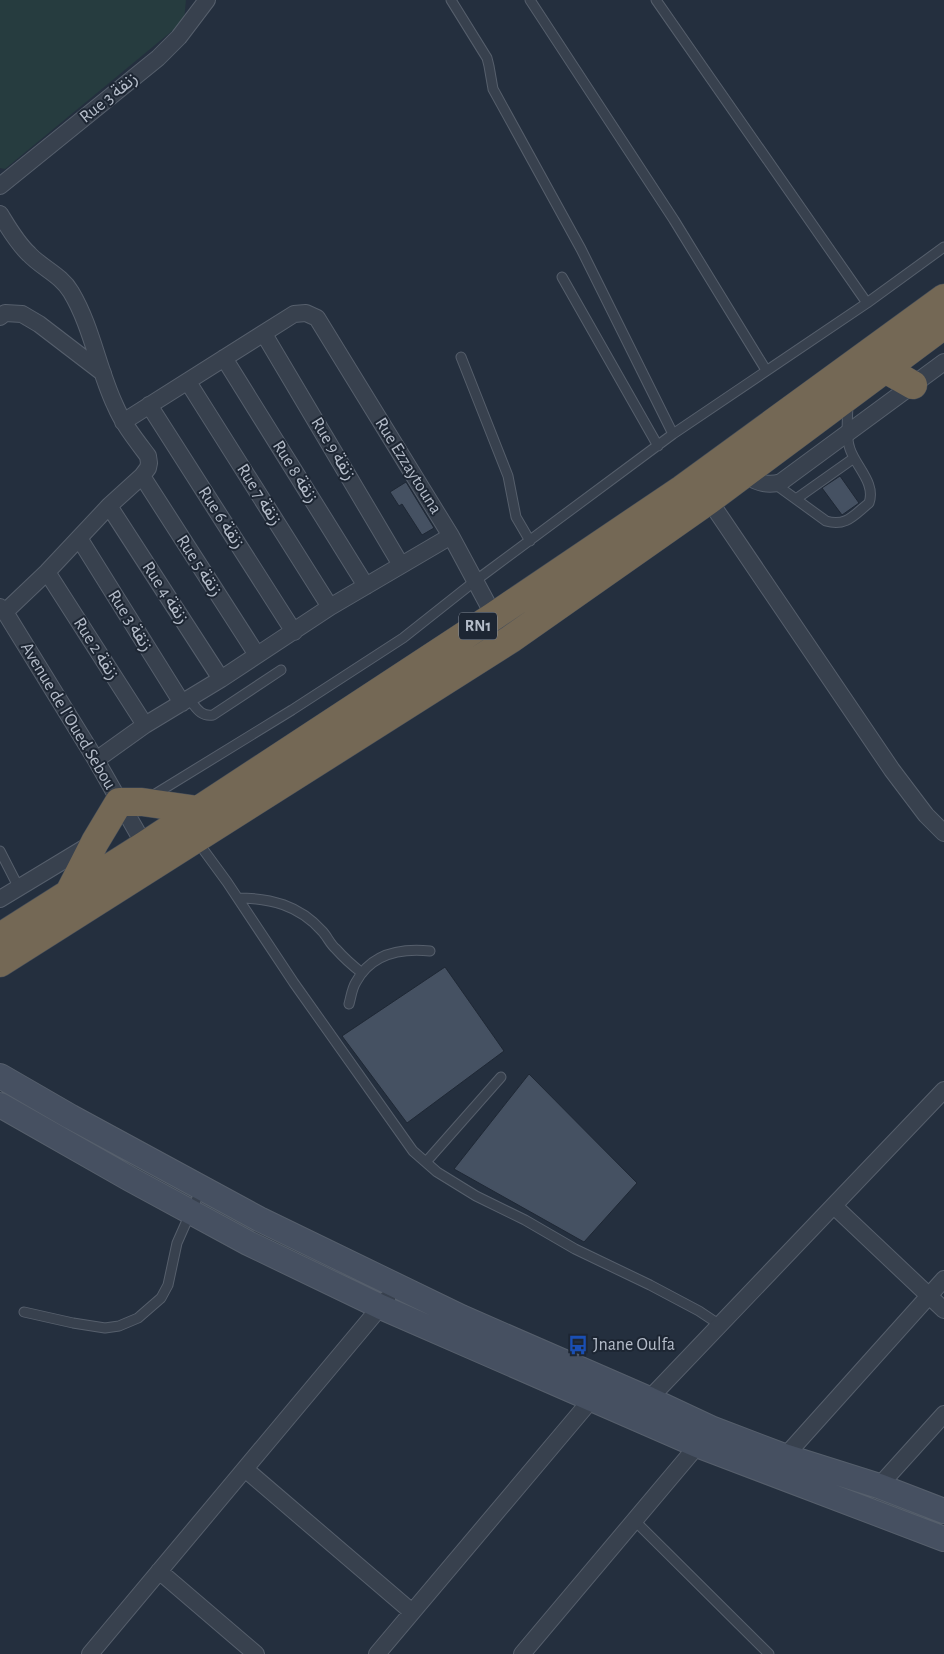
<svg xmlns="http://www.w3.org/2000/svg" width="944" height="1654" font-family="'Alegreya Sans','Noto Sans Arabic',sans-serif">
<style>
.green{fill:#263c3f}
.building{fill:#455162;stroke:#1f2835}
.lines{fill:none;stroke-linecap:round;stroke-linejoin:round}
.lane-casing{stroke:#565f6c;stroke-width:11}
.street-casing{stroke:#565f6c;stroke-width:18}
.secondary-casing{stroke:#565f6c;stroke-width:26}
.highway-casing{stroke:#434c59;stroke-width:29}
.lane{stroke:#38414e;stroke-width:9}
.street{stroke:#38414e;stroke-width:16}
.secondary{stroke:#465061;stroke-width:24}
.highway{stroke:#746855;stroke-width:28}
.labels{text-anchor:middle;dominant-baseline:central;stroke-width:4;stroke-linejoin:round;paint-order:stroke}
.shield{fill:#1d2633;stroke:#878f9c;stroke-width:1}
.shield-label{font-size:16px;font-weight:bold;fill:#b4bcc9}
.street-label{font-size:18px;fill:#b4bcc9;stroke:#1d2633}
.poi-label{font-size:18px;fill:#b4bcc9;stroke:#1d2633;text-anchor:start}
</style>
<rect width="100%" height="100%" fill="#242f3e"/>
<!-- green -->
<path class="green" d="M0 0H186L184 21 5 169 0 168Z"/>
<!-- building -->
<path class="building" d="M840 476 859 503 842 515 822 488Z
M406 482 434 528 422 535 402 504 399 506 390 492Z
M445 967 504 1051 407 1123 342 1036Z
M529 1074 637 1183 584 1242 454 1169Z"/>
<g class="lines">
<defs>
<path id="lane" d="M451 0 487 58 489 66 493 89 581 249 673 434
M530 0 674 220 766 370
M656 0 867 303
M562 277 658 446
M461 357 508 476 516 517 530 541
M775 484 826 521C846 527 854 515 869 503 876 483 856 467 850 449 845 435 848 417 848 402
M796 499 854 458
M189 699C196 707 200 717 213 715L281 670
M152 796 292 710 403 638 475 581 673 434 867 303 944 247
M197 841 227 882 294 983 413 1151 437 1172 476 1196 525 1220 575 1249 650 1285 699 1311 720 1325
M0 851 19 888
M238 898C270 898 299 905 322 931 327 936 330 944 336 949 344 958 353 966 362 973
M349 1004C351 997 352 988 356 982 371 954 400 948 430 951
M426 1162 501 1077
M24 1312 73 1323 105 1328 119 1326 138 1318 161 1298 168 1285 177 1243 201 1189
M634 1520 769 1654"/>
<path id="street" d="M0 186 158 58 179 37 207 0
M0 214C8 227 17 243 29 254 42 268 61 275 71 292 92 327 98 369 115 405 123 424 136 440 148 456L149 463 148 468 142 476 109 506 47 572 5 612
M0 317 5 313 22 314 39 324 103 373
M264 334 401 565
M224 358 366 586
M188 382 330 607
M149 405 294 632
M123 422 294 314 306 313 317 318 451 536 494 616
M743 475C756 481 766 487 781 482L944 362
M142 476 257 655
M709 500 892 770 926 815 944 833
M109 506 221 679
M79 538 182 703
M47 572 145 725
M0 607 5 612 96 760 149 853
M96 760 145 725 221 679 330 607 451 536
M0 899 91 844
M834 1206 944 1310
M649 1399 944 1090
M779 1463 944 1279
M245 1469 412 1612
M879 1486 944 1414
M159 1571 256 1654
M90 1654 387 1299
M377 1654 591 1400
M522 1654 703 1439"/>
<path id="secondary" d="M0 1076 71 1117 259 1219 461 1317 649 1399 713 1429 784 1456 879 1486 944 1511
M0 1105 130 1179 248 1243 381 1307 697 1445 944 1539"/>
<path id="highway" d="M885 369 913 385
M69 893 95 842 119 802H142L198 810
M0 937 145 845 494 616 682 489 944 298
M0 963 511 639 709 500 944 325"/>
</defs>
<!-- lane casing -->
<use href="#lane" class="lane-casing"/>
<!-- street casing -->
<use href="#street" class="street-casing"/>
<!-- secondary casing -->
<use href="#secondary" class="secondary-casing"/>
<!-- highway casing -->
<use href="#highway" class="highway-casing"/>
<!-- lane -->
<use href="#lane" class="lane"/>
<!-- street -->
<use href="#street" class="street"/>
<!-- secondary -->
<use href="#secondary" class="secondary"/>
<!-- highway -->
<use href="#highway" class="highway"/>
</g>
<!-- icons -->
<defs>
<symbol id="bus-bare" viewBox="-9 -9 18 18"><path d="M-5-6H5V4H4V6H2V4H-2V6H-4V4H-5ZM-3.5-4V0h7V-4ZM-3.5 1.2v1.5H-2V1.2ZM2 1.2v1.5H3.5V1.2Z" fill="#1a4fb4" stroke="#1d2633" stroke-width="2.5" paint-order="stroke"/></symbol>
</defs>
<g fill-rule="evenodd">
<use href="#bus-bare" x="564" y="1331" width="28" height="28"/>
</g>
<g class="labels">
<!-- shield labels -->
<rect class="shield" x="459" y="612.5" width="38" height="27" rx="4"/>
<g class="shield-label">
<text x="478" y="626">RN1</text>
</g>
<!-- street labels -->
<g class="street-label">
<text transform="translate(109 98) rotate(-39)">Rue 3 زنقة</text>
<text transform="translate(333 449) rotate(59)">Rue 9 زنقة</text>
<text transform="translate(408 466) rotate(58)">Rue Ezzaytouna</text>
<text transform="translate(295 472) rotate(58)">Rue 8 زنقة</text>
<text transform="translate(259 495) rotate(58)">Rue 7 زنقة</text>
<text transform="translate(221 518) rotate(57)">Rue 6 زنقة</text>
<text transform="translate(199 566) rotate(57)">Rue 5 زنقة</text>
<text transform="translate(165 593) rotate(57)">Rue 4 زنقة</text>
<text transform="translate(130 621) rotate(58)">Rue 3 زنقة</text>
<text transform="translate(96 649) rotate(58)">Rue 2 زنقة</text>
<text transform="translate(68 716) rotate(59)">Avenue de l'Oued Sebou</text>
</g>
<!-- poi labels -->
<g class="poi-label">
<text x="593" y="1345">Jnane Oulfa</text>
</g>
</g>
</svg>
